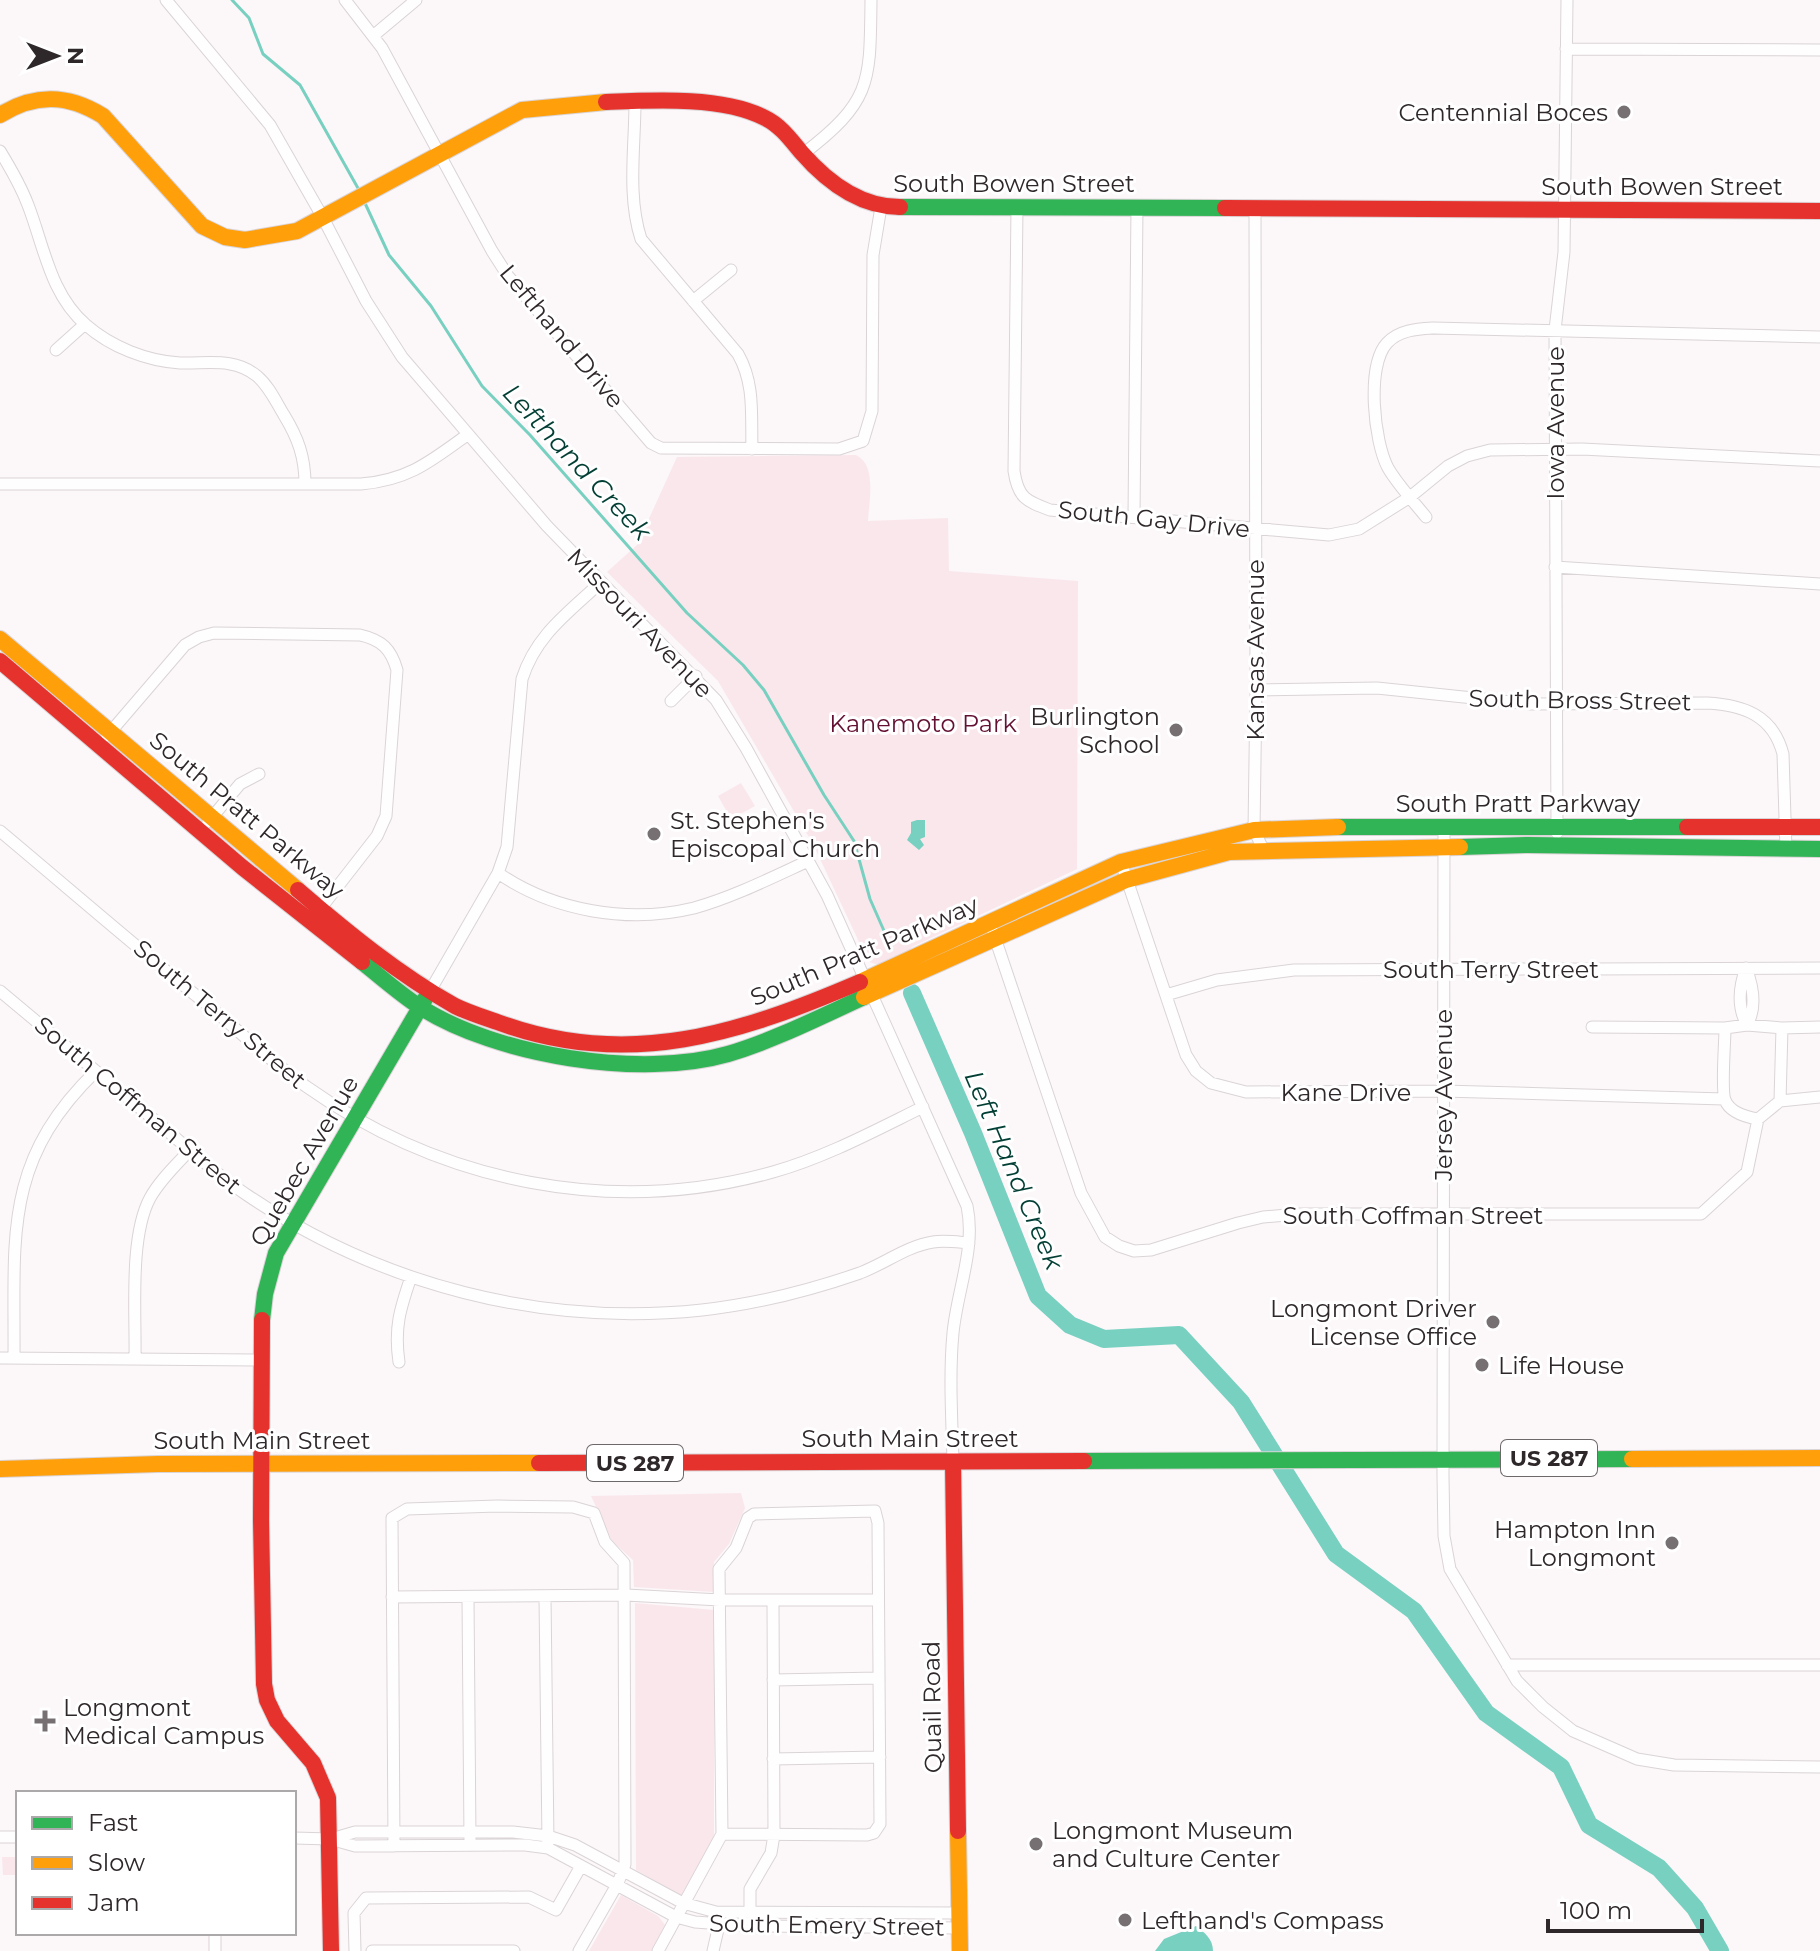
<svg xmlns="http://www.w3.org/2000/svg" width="1820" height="1951" font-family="Montserrat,sans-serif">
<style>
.green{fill:#fae7ec}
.water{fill:#78d0c0}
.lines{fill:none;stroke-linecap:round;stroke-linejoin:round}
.stream{stroke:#78d0c0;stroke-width:3}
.river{stroke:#78d0c0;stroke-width:18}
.street-casing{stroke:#dad4d6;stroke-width:13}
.fast-casing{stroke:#dad4d6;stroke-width:18}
.slow-casing{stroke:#dad4d6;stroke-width:18}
.jam-casing{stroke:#dad4d6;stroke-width:18}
.street{stroke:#fffefe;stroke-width:11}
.fast{stroke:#30b455;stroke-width:16}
.slow{stroke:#ff9f0a;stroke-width:16}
.jam{stroke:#e5322d;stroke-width:16}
.poi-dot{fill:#777072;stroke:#fff;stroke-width:3}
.labels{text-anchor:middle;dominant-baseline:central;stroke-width:6;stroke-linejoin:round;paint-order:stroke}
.shield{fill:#fff;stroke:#6d686a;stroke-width:2}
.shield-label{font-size:22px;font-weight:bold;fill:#2f282a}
.poi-label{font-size:24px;fill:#2f282a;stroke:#fff;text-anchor:start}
.street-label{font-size:24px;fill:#2f282a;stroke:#fff}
.park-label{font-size:24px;fill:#631032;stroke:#fff}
.water-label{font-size:26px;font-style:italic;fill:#023e34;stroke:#fff}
</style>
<rect width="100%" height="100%" fill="#fcf7f9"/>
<!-- green -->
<path class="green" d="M856 455C877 465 869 501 868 521L948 518 949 571 1078 581 1077 869 912 947C903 960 882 970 868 961L813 844 718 681 607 572 637 545 677 457Z
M741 783 755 806 731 819 718 796Z
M741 1493 745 1508 729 1544 714 1562V1592L634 1587 633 1560 612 1541 591 1496Z
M635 1603 714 1610V1843L681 1896 636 1870Z
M2 1857H18V1875H3Z
M621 1895 658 1916 666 1926 653 1951H589Z"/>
<!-- water -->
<path class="water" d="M917 820H925V837L920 839 924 845 919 850 907 840 911 833V822Z
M1196 1926C1205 1933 1213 1939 1213 1951H1155L1164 1939Z"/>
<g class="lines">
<!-- stream -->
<path class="stream" d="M232 0 249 18 263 54 300 85 359 190
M364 201 389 255 431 306 482 386 530 435 687 613 743 665 764 690 824 795 854 841 870 899 892 949"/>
<!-- river -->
<path class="river" d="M912 993 973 1133 1038 1296 1070 1325 1104 1339 1179 1335 1241 1402 1336 1554 1414 1611 1486 1713 1561 1767 1589 1825 1659 1868 1695 1908 1720 1951"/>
<defs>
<path id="street" d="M166 0 270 125 322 216 366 301 402 357 547 526 716 700 746 748 827 895 967 1206C976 1248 957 1291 953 1333 949 1376 952 1419 953 1462
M345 0 382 48 492 251 508 276 651 443 661 448 839 449 863 441 872 411 873 255 881 207
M373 36 416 0
M1566 49 1820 50
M635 102C635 147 627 196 641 239L738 354C755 384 751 415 752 449
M0 151C11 169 21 186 28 205 44 246 50 294 86 325 111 347 147 361 180 363 207 364 234 357 257 376 269 386 276 402 284 415 298 438 305 457 305 484
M803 154C872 101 870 83 871 0
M1017 207 1014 471C1018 498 1026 501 1050 510L1329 535 1359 529 1410 497 1448 466 1467 456 1490 450 1582 449 1820 461
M1255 208 1256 690 1254 830 1263 849
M693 301 731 270
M56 350 85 324
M0 484H361C408 480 430 462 467 435
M1134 517 1137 207
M1426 517C1413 501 1398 485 1388 468 1374 442 1366 366 1387 343 1399 330 1417 329 1433 328L1820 337
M1555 567 1820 584
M1256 690 1377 688 1530 704 1707 703C1743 705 1773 715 1783 754L1786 850
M671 701 696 676
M107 736 185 645 199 637 214 633 360 635C382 640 391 649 397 670L386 816 377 836 317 913
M208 822 240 784 259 774
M1444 827 1443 1476 1444 1536 1450 1569 1517 1681 1543 1707 1573 1731 1637 1759 1674 1765 1820 1767
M0 831C68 888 135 946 204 1002 238 1030 271 1062 307 1087 443 1183 612 1217 773 1172 826 1157 874 1131 923 1107
M1557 833 1555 330 1564 252 1567 0
M1121 862 1186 1055 1196 1071 1211 1083 1246 1092 1443 1091 1724 1099
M498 873C553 911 628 924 694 908 733 897 771 878 808 861
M993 932 1081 1193 1105 1237 1119 1246 1134 1251 1151 1250 1238 1223 1263 1217 1298 1214H1701L1747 1172 1758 1119 1780 1101 1782 1028
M1746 968C1753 986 1757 1007 1747 1025 1737 1007 1739 987 1746 968Z
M0 991C53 1035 105 1079 158 1123 187 1147 215 1174 247 1195 380 1285 542 1327 702 1310 756 1304 808 1291 860 1273 884 1264 907 1246 933 1242 944 1240 957 1242 969 1243
M430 991 498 873 507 847 522 679C536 635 568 613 601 582
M1166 995 1217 980 1294 970 1820 968
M1592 1027 1725 1028 1747 1025 1782 1028 1820 1027
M1725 1028C1725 1043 1721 1090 1725 1100 1730 1113 1746 1117 1758 1119
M1780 1101 1820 1097
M0 1358 261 1360
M14 1358C15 1238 2 1162 96 1071
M135 1359C136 1314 129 1237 150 1198 160 1180 176 1165 190 1150
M399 1362C394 1328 400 1309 411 1277
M392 1597 626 1595 720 1600H878
M468 1597 470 1841
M545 1597 548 1843
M1507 1665H1820
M773 1680 879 1678
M773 1759 880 1757
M0 1837H18
M294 1838 330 1839 355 1846 525 1845 548 1848 676 1917 695 1922 749 1926 960 1928
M331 1839 355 1832H513L548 1836 575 1845 683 1903 716 1912 959 1913
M394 1846 392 1518 407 1509 497 1506 573 1507 594 1513 605 1542 624 1563 625 1864 618 1883 579 1951
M750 1918V1889L771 1853 774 1835 773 1601
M215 1933V1951
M355 1951 354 1913 366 1898 529 1897 556 1910 581 1866
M372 1951H514
M658 1951 722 1834 719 1569 736 1548 748 1518 754 1514 875 1511 878 1523 880 1824 874 1833 867 1835 722 1834
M713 1951 719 1925"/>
<path id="fast" d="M900 207 1225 208
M1338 827H1687
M1460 847 1528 845 1820 849
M362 962C381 977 400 994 420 1007 497 1056 641 1079 728 1054 775 1040 820 1017 864 997
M262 1320 265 1294 276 1253 425 999
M1084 1461 1632 1459"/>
<path id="slow" d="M0 115C35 93 68 94 103 116L202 226 225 237 245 240 297 231 522 110 606 102
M0 639 298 890
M860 982 1121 862 1254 830 1338 827
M864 997 1126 880 1229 852 1460 847
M1632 1459 1820 1458
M0 1469 158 1464 539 1463
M958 1831 960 1951"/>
<path id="jam" d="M606 102C652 100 724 96 765 118 780 125 791 140 801 152 827 182 859 207 900 207
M1225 208 1820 211
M0 661 242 867 362 962
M1687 827H1820
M298 890C347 932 398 974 455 1006 469 1013 486 1018 500 1023 629 1070 741 1033 860 982
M262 1320 261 1520 264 1684 267 1700 277 1721 313 1763 328 1798 331 1951
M953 1462 958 1831
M539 1463 1084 1461"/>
</defs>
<!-- street casing -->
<use href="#street" class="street-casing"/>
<!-- fast casing -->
<use href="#fast" class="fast-casing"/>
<!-- slow casing -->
<use href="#slow" class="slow-casing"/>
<!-- jam casing -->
<use href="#jam" class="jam-casing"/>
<!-- street -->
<use href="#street" class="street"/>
<!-- fast -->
<use href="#fast" class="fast"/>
<!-- slow -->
<use href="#slow" class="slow"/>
<!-- jam -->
<use href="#jam" class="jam"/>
</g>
<!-- markers -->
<g class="poi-dot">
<circle cx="1624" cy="112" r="8"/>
<circle cx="1176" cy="730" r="8"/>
<circle cx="654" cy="834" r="8"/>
<circle cx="1493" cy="1322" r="8"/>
<circle cx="1482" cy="1365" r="8"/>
<circle cx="1672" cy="1543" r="8"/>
<path d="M41 1709h8v8h8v8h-8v8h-8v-8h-8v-8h8z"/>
<circle cx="1036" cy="1844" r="8"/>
<circle cx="1125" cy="1920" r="8"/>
</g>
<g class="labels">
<!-- shield labels -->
<g class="shield">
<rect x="1501" y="1440" width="96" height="36" rx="6"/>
<rect x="587" y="1445" width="96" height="36" rx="6"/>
</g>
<g class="shield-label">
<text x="1549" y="1458">US 287</text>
<text x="635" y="1463">US 287</text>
</g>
<!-- poi labels -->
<g class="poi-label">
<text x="1608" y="112" text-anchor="end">Centennial Boces</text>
<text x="1160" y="716" text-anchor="end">Burlington<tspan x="1160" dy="28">School</tspan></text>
<text x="670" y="820">St. Stephen's<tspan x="670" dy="28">Episcopal Church</tspan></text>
<text x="1477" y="1308" text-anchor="end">Longmont Driver<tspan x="1477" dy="28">License Office</tspan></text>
<text x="1498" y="1365">Life House</text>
<text x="1656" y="1529" text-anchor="end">Hampton Inn<tspan x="1656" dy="28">Longmont</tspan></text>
<text x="63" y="1707">Longmont<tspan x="63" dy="28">Medical Campus</tspan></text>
<text x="1052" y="1830">Longmont Museum<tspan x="1052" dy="28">and Culture Center</tspan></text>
<text x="1141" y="1920">Lefthand's Compass</text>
</g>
<!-- street labels -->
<g class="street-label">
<text x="1014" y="183">South Bowen Street</text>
<text x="1662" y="186">South Bowen Street</text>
<text transform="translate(562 336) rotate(50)">Lefthand Drive</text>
<text transform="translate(1555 423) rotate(-90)">Iowa Avenue</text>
<text transform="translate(1154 519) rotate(6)">South Gay Drive</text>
<text transform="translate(640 623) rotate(46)">Missouri Avenue</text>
<text transform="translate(1255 650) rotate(-90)">Kansas Avenue</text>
<text transform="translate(1580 700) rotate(1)">South Bross Street</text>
<text x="1518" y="803">South Pratt Parkway</text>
<text transform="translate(247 815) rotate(40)">South Pratt Parkway</text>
<text transform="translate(864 951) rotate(-23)">South Pratt Parkway</text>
<text x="1491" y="969">South Terry Street</text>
<text transform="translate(220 1014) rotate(40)">South Terry Street</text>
<text x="1346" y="1092">Kane Drive</text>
<text transform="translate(1443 1095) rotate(-90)">Jersey Avenue</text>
<text transform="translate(138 1105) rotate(40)">South Coffman Street</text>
<text transform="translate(304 1161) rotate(-60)">Quebec Avenue</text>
<text x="1413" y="1215">South Coffman Street</text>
<text x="910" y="1438">South Main Street</text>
<text x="262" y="1440">South Main Street</text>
<text transform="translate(932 1707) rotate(-91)">Quail Road</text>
<text transform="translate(827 1925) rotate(1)">South Emery Street</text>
</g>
<!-- park labels -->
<g class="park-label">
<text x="923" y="723">Kanemoto Park</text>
</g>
<!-- water labels -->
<g class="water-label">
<text transform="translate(577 462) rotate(47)">Lefthand Creek</text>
<text transform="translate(1014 1170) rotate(67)">Left Hand Creek</text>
</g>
</g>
<!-- legend -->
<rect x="16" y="1791" width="280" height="144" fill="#ffffff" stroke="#aca9aa" stroke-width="2"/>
<rect x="32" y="1817" width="40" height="12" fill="#30b455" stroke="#aca9aa" stroke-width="2"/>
<text x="88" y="1831" font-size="24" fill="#2f282a">Fast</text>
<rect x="32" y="1857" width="40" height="12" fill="#ff9f0a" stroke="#aca9aa" stroke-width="2"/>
<text x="88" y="1871" font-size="24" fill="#2f282a">Slow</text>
<rect x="32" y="1897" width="40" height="12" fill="#e5322d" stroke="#aca9aa" stroke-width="2"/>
<text x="88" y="1911" font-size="24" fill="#2f282a">Jam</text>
<!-- north arrow -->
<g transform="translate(56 56) rotate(90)" stroke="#ffffff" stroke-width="6" paint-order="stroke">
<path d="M0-6L14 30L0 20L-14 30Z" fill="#2f282a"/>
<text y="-12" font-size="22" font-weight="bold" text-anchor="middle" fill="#2f282a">N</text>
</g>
<!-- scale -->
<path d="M1548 1919v12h154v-12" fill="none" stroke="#2f282a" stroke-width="4"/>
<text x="1560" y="1919" font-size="24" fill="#2f282a" stroke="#ffffff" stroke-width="6" paint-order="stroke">100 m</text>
</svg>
